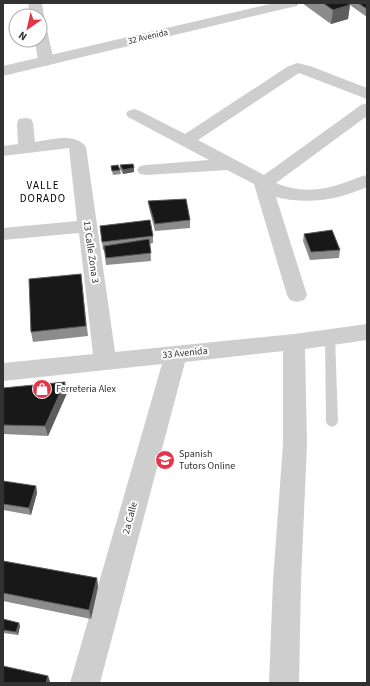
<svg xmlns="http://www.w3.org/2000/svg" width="370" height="686" font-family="'Source Sans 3',sans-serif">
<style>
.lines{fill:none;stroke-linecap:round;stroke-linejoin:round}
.service{fill:#cecece;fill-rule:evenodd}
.minor{fill:#cecece;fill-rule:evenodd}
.tertiary{fill:#cecece;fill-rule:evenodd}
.wall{fill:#8c8c8c}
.shaded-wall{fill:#5d5d5d}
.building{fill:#181818;stroke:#5d5d5d}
.labels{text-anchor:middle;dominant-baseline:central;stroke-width:4;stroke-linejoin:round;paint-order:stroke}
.far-street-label{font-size:9px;fill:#313131;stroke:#fff}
.street-label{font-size:10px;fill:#313131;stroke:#fff}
.poi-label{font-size:10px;fill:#313131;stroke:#fff;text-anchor:start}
.neighbourhood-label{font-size:11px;letter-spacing:1px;fill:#000;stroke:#fff}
</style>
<rect width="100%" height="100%" fill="#fff"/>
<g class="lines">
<!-- service -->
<path class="service" d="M330 333 334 334 335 337 338 422 336 425 332 427 328 425 326 422 325 337 326 334Z"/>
<!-- minor -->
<path class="minor" d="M28 3H42L44 16 42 19H40V16H30Z
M40 26 45 27 47 30 54 61 51 64 46 66 41 64 38 61 35 40H40Z
M297 63 310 66 367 88V99L299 73 198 140 264 175 361 105 367 103V116L276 183C299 193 323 191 346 182 353 180 360 176 367 175V187C338 200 307 205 276 197L307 295 304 300 297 302 290 300 287 295 254 184 227 170 146 175 140 174 137 170 140 166 146 165 209 160 128 117 126 114 128 111 134 109 140 111 185 134 287 67Z
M25 118 31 119 33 123 35 142C51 140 75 132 86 147L115 352 294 334 367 324V340L305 349 307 444 301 581 299 683H269L273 581 283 444V351L185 362 100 683H70L162 364 3 381V363L93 354 79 233 3 240V228L77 221 69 148 3 156V146L18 144 17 123 19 119Z"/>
<!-- tertiary -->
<path class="tertiary" d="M274 3H299L297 6 292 7 3 76V66Z"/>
</g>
<!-- wall -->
<path class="wall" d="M302 3H347L350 5V3H367V17L350 5 348 19 331 24Z
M120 165 134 168V172L123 174 120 169Z
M111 166 120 170 121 174 113 175Z
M148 201 190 220V228L155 231 149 208Z
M100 226 153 236V243L150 244 151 261 106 265 104 250H103Z
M304 234 340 250 339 258 310 260 303 241Z
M81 274 88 336 33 342 31 332Z
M65 382 67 393 48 436 3 434V388Z
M3 481 36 486 37 493 31 515 3 510Z
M3 561 97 578 98 587 91 619 3 601Z
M3 619 19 623 20 626 18 635 3 633Z"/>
<!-- shaded-wall -->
<path class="shaded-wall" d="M350 5 348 19 331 24 333 10Z
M134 168V172L123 174V170Z
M65 382 67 393 48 436 45 426Z
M36 486 37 493 31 515 29 508Z
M97 578 98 587 91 619 89 610Z
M19 623 20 626 18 635 16 632Z
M48 676 50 681 49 683H46Z"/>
<!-- building -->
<path class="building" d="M323 3H347L350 5 333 10Z
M358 3H367V9Z
M133 164 134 168 123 170 120 165Z
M118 165 120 170 112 171 111 166Z
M186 199 190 220 155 224 148 201Z
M150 220 153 236 102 242 100 226Z
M332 230 340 250 311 252 304 234Z
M149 239 151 253 106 258 104 246Z
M81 274 86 326 31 332 29 279Z
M65 382 45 426 3 425V388Z
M3 481 36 486 29 508 3 504Z
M3 561 97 578 89 610 3 593Z
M3 619 19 623 16 632 3 630Z
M3 666 48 676 46 683H3Z"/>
<!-- icons -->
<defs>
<symbol id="shop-disc" viewBox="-11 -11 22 22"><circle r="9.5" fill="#e53549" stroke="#fff"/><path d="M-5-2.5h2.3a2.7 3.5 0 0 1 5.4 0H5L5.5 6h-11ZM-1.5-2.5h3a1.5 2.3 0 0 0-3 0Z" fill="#fff"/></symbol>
<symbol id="school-disc" viewBox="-11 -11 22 22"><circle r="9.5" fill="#e53549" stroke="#fff"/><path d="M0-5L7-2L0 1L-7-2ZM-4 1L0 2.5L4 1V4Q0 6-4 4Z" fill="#fff"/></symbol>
</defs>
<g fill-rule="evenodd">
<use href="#shop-disc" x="31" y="378" width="22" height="22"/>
<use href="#school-disc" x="154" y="449" width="22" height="22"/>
</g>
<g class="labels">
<!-- far-street labels -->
<g class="far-street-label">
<text transform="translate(148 37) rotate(-13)">32 Avenida</text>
</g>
<!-- street labels -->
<g class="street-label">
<text transform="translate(91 252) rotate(82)">13 Calle Zona 3</text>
<text transform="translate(185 353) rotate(-6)">33 Avenida</text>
<text transform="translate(130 518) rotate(-75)">2a Calle</text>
</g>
<!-- poi labels -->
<g class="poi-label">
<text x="56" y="389">Ferreteria Alex</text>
<text x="179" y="454">Spanish<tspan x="179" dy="12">Tutors Online</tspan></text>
</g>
<!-- neighbourhood labels -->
<g class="neighbourhood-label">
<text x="43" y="185">VALLE<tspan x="43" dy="13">DORADO</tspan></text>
</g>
</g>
<!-- border -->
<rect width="370" height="686" fill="none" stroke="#313131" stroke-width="8"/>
<!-- north arrow -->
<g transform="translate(28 28) rotate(214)"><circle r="19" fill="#ffffff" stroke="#adadad"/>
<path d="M0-3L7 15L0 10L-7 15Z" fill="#e53549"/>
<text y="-6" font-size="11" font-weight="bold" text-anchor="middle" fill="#313131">N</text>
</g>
</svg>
